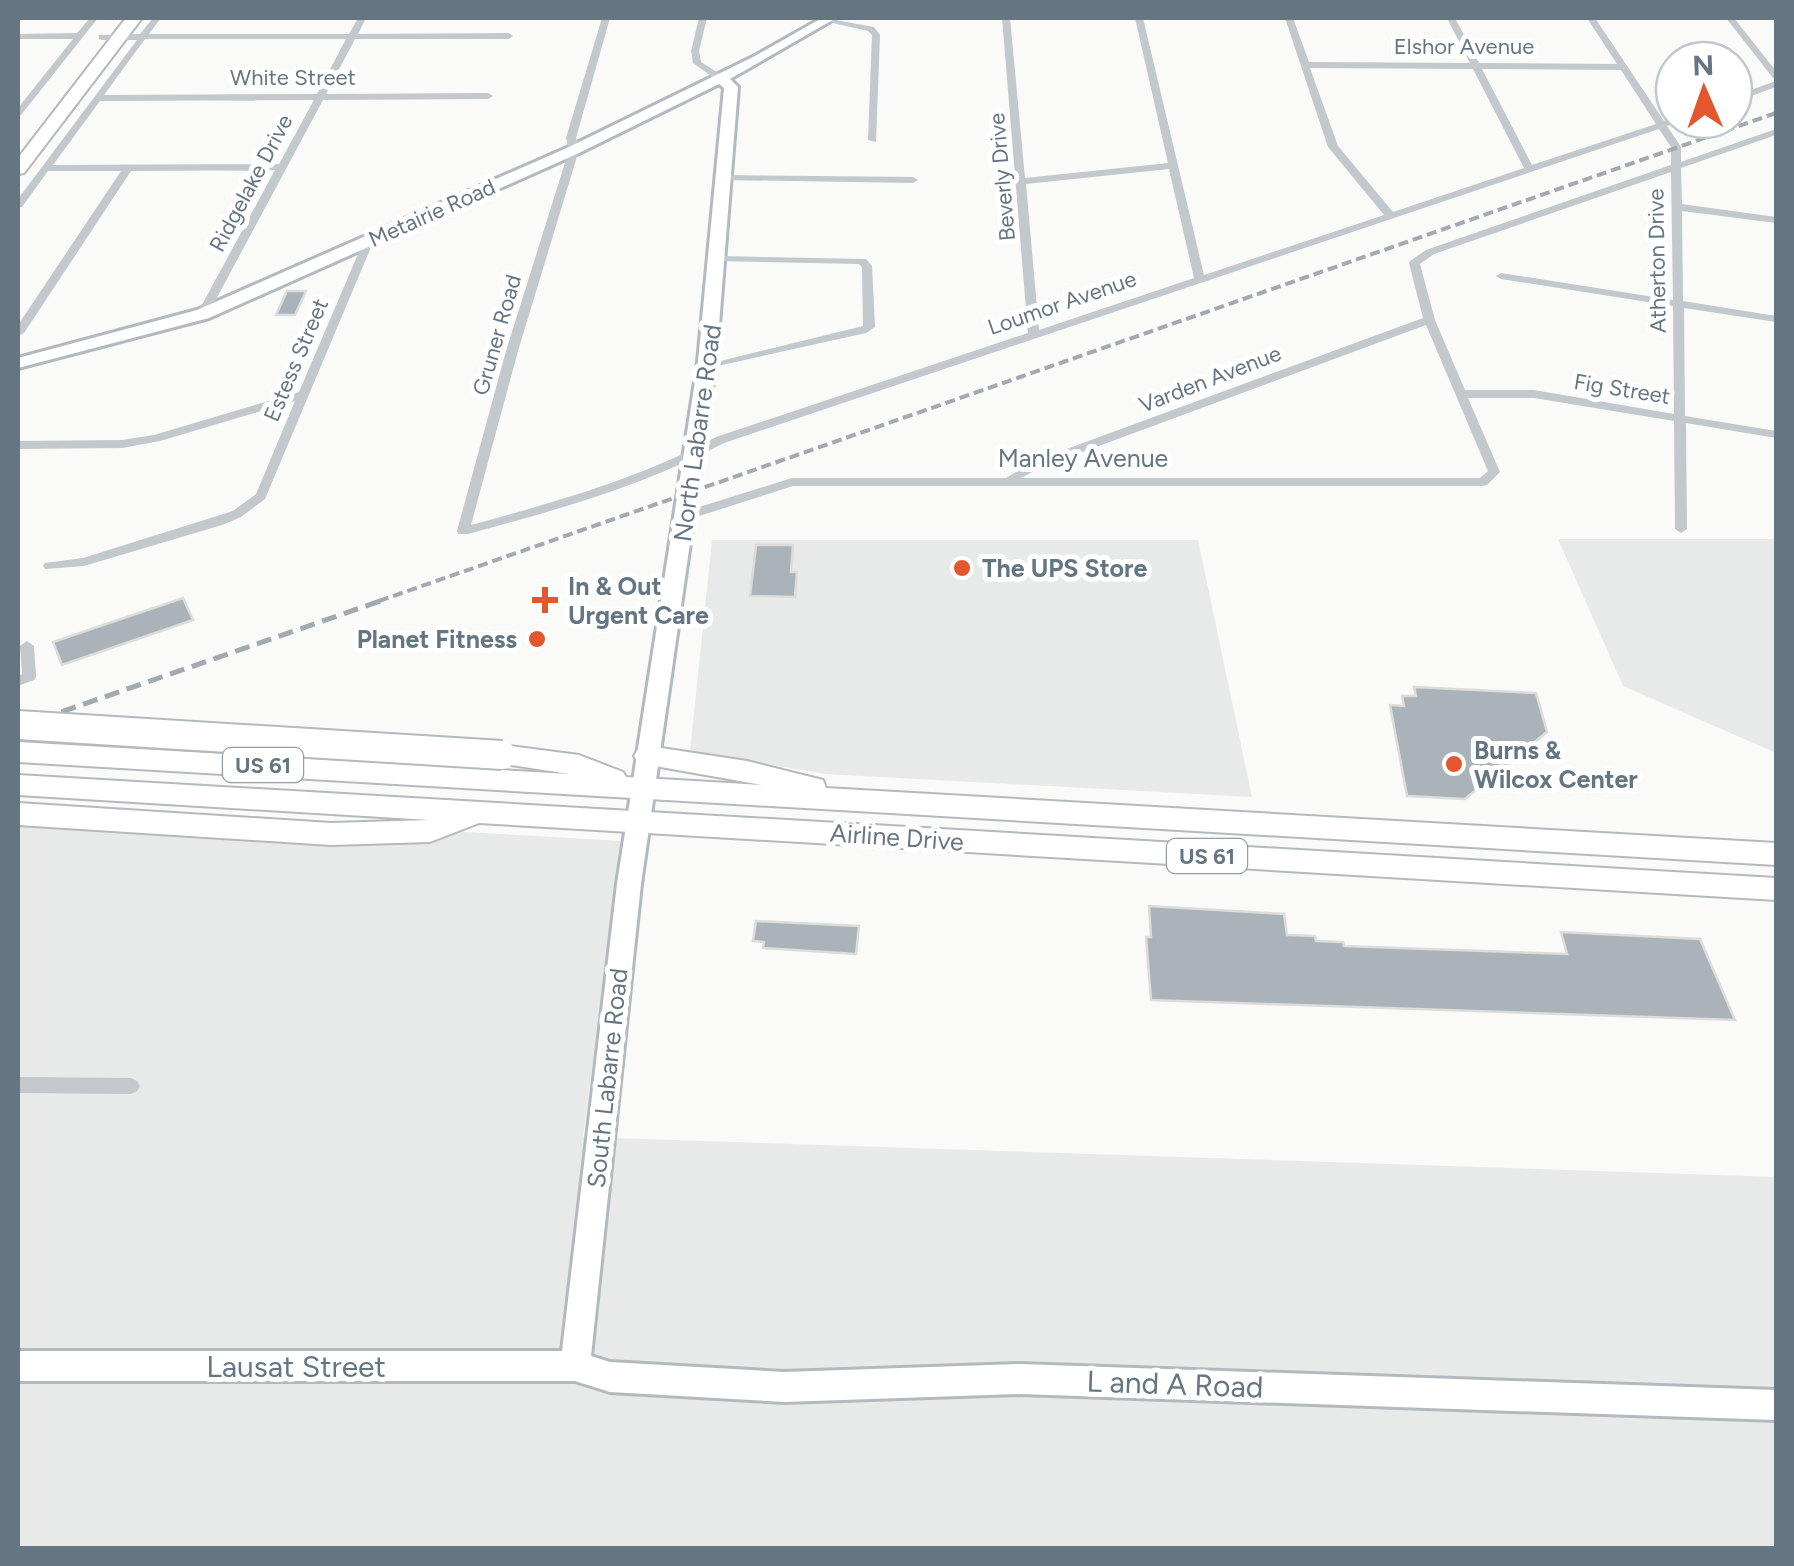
<svg xmlns="http://www.w3.org/2000/svg" width="1794" height="1566" font-family="Figtree,sans-serif">
<style>
.built{fill:#e8e9e9}
.building{fill:#aab3b9;stroke:#dcdcda;stroke-width:2.5}
.lines{fill:none;stroke-linecap:round;stroke-linejoin:round}
.secondary-casing{stroke:#b3babf;stroke-width:6}
.highway-casing{stroke:#b4b9bd;stroke-width:4}
.street{fill:#c3c8cc;fill-rule:evenodd}
.secondary{fill:#fff;fill-rule:evenodd}
.highway{fill:#fff;fill-rule:evenodd}
.rail-far1{stroke:#a2aab0;stroke-width:4;stroke-dasharray:10 5;stroke-linecap:butt}
.rail{stroke:#a2aab0;stroke-width:5;stroke-dasharray:15 8;stroke-linecap:butt}
.highway-bridge-casing{stroke:#b4b9bd;stroke-width:32;stroke-linecap:butt}
.highway-bridge{stroke:#fff;stroke-width:28}
.poi-dot{fill:#e4572e;stroke:#fff;stroke-width:4}
.labels{text-anchor:middle;dominant-baseline:central;stroke-width:10;stroke-linejoin:round;paint-order:stroke}
.far-street-label{font-size:22px;fill:#657683;stroke:#fff}
.shield{fill:#fff;stroke:#939fa8;stroke-width:2.5}
.shield-label{font-size:22px;font-weight:bold;fill:#657683}
.street-label{font-size:25px;fill:#657683;stroke:#fff}
.poi-label{font-size:25px;font-weight:bold;fill:#657683;stroke:#fff;text-anchor:start}
.near-street-label{font-size:30px;fill:#657683;stroke:#fff}
</style>
<rect width="100%" height="100%" fill="#fafaf8"/>
<!-- built -->
<path class="built" d="M1558 539H1776V753L1623 686Z
M712 540H1198L1252 797 825 774 690 751Z
M18 806 622 841 583 1137 1776 1177V1548H18Z"/>
<!-- building -->
<path class="building" d="M287 291H306L295 315H276Z
M756 545H793L791 572H797L795 597 750 596Z
M183 598 193 620 62 665 53 642Z
M1414 687 1536 693 1547 732 1465 799 1407 796 1390 705 1404 706 1402 696H1416Z
M1149 906 1284 914 1287 935 1315 936 1316 941 1343 942 1344 946 1567 954 1561 932 1700 939 1735 1020 1151 1000 1146 937H1151Z
M756 921 859 926 856 954 763 948 764 942 753 941Z"/>
<g class="lines">
<defs>
<path id="secondary" d="M822 18H836L730 79 738 87 716 362 641 884 591 1356 610 1362 784 1372 1020 1364 1776 1390V1420L1020 1394 784 1402 610 1392 575 1381H18V1351H562L617 884 698 362 724 88 719 84 579 153 209 318 18 368V358L197 310 569 147 753 57Z"/>
<path id="highway" d="M126 18H142L24 173 18 174V158Z
M18 742 569 774 492 762 488 755 492 748 502 745 579 755 623 772 626 777 762 785 638 763 634 756 638 749 648 746 747 761 823 780 826 788 1776 843V865L18 762Z
M18 775 1776 878V900L479 823 430 842 331 845 18 825V803L331 823 430 820 18 795Z"/>
</defs>
<!-- secondary casing -->
<use href="#secondary" class="secondary-casing"/>
<!-- highway casing -->
<use href="#highway" class="highway-casing"/>
<!-- street -->
<path class="street" d="M90 18H98L21 115 18 116V108L73 39H18V34L77 33Z
M153 18H161L149 34H349L358 18H366L358 34 509 33 513 36 509 39H355L326 94 488 93 493 96 488 99 323 100 207 316 203 317 197 314 275 170 131 171 24 333 18 336V325L121 171H48L22 207 18 208V199L137 40H102L99 39V35L140 34ZM145 39H346L317 94 104 95ZM314 100 279 164 53 165 100 101Z
M602 18H610L576 138 579 150 518 351 471 525C555 502 639 479 716 437L1028 333 1002 18H1010L1025 178 1168 163 1135 18H1143L1204 275 1384 215 1328 147 1285 18H1293L1309 62 1470 63 1447 18H1455L1479 63 1617 64 1587 18H1595L1664 121 1674 118V120H1682L1667 126 1681 147V162L1776 129V135L1681 168 1682 204 1776 217V223L1682 211 1683 301 1776 316V322L1684 308 1685 416 1776 431V438L1686 423 1687 529 1681 533 1675 529 1674 421 1534 398H1468L1500 472 1487 485 1483 486H793L690 519 685 520 679 516 680 513 792 478H1006L1034 461 1423 318 1409 263 1410 261 1426 250 1671 165V147L1659 129 724 443C644 486 556 510 468 534H458L457 531 506 351 569 150 566 138ZM1310 68 1473 69 1524 168 1393 212 1338 146ZM1482 69 1621 70 1656 124 1532 165ZM1169 169 1194 278 1039 330 1026 184ZM1671 172 1673 300 1501 273 1496 276 1501 279 1673 306 1674 414 1534 390H1465L1435 320 1420 264 1434 254ZM1426 325 1488 471 1480 478H1021L1042 467Z
M699 18H707L699 51 701 62 723 76V80H717L693 63 691 51Z
M824 18 874 27 880 35 876 142 868 140 872 35 868 31 824 21Z
M1726 18H1734L1776 71V79L1773 78Z
M1776 81V87L1734 102V96Z
M727 175 913 177 918 180 913 183 724 180 722 178Z
M369 237 374 240 265 499 241 517 222 525 84 566 45 569 43 566 45 563 83 558 233 511 256 494 295 401 160 441 122 448 18 449V441L122 440 154 435 299 392 364 240Z
M719 256 866 259 872 266 875 327 866 333 704 369V365L863 326 862 267 859 264 715 261V257Z
M27 641 34 646 36 677 34 680 18 686V676L22 674 20 646Z
M18 1077 131 1078 137 1081 140 1086 137 1091 131 1094 18 1093Z"/>
<!-- secondary -->
<use href="#secondary" class="secondary"/>
<!-- highway -->
<use href="#highway" class="highway"/>
<!-- rail-far1 -->
<path class="rail-far1" d="M379 601 1776 113"/>
<!-- rail -->
<path class="rail" d="M18 727 386 599"/>
<defs>
<path id="highway-bridge" d="M18 725 502 755"/>
</defs>
<!-- highway-bridge casing -->
<use href="#highway-bridge" class="highway-bridge-casing"/>
<!-- highway-bridge -->
<use href="#highway-bridge" class="highway-bridge"/>
</g>
<!-- markers -->
<g class="poi-dot">
<circle cx="962" cy="568" r="10"/>
<path d="M540 585h10v10h10v10h-10v10h-10v-10h-10v-10h10z"/>
<circle cx="537" cy="639" r="10"/>
<circle cx="1454" cy="764" r="10"/>
</g>
<g class="labels">
<!-- far-street labels -->
<g class="far-street-label">
<text x="1464" y="46">Elshor Avenue</text>
<text x="293" y="77">White Street</text>
<text transform="translate(1002 177) rotate(-95)">Beverly Drive</text>
<text transform="translate(251 183) rotate(-62)">Ridgelake Drive</text>
<text transform="translate(432 213) rotate(-24)">Metairie Road</text>
<text transform="translate(1657 261) rotate(-91)">Atherton Drive</text>
<text transform="translate(1062 303) rotate(-19)">Loumor Avenue</text>
<text transform="translate(497 335) rotate(-74)">Gruner Road</text>
<text transform="translate(296 360) rotate(-67)">Estess Street</text>
<text transform="translate(1210 379) rotate(-21)">Varden Avenue</text>
<text transform="translate(1622 389) rotate(9)">Fig Street</text>
</g>
<!-- shield labels -->
<g class="shield">
<rect x="223" y="748" width="80" height="34" rx="8"/>
<rect x="1167" y="839" width="80" height="34" rx="8"/>
</g>
<g class="shield-label">
<text x="263" y="765">US 61</text>
<text x="1207" y="856">US 61</text>
</g>
<!-- street labels -->
<g class="street-label">
<text transform="translate(697 433) rotate(-82)">North Labarre Road</text>
<text x="1083" y="458">Manley Avenue</text>
<text transform="translate(897 837) rotate(4)">Airline Drive</text>
<text transform="translate(607 1078) rotate(-84)">South Labarre Road</text>
</g>
<!-- poi labels -->
<g class="poi-label">
<text x="982" y="568">The UPS Store</text>
<text x="568" y="586">In &amp; Out<tspan x="568" dy="29">Urgent Care</tspan></text>
<text x="517" y="639" text-anchor="end">Planet Fitness</text>
<text x="1474" y="750">Burns &amp;<tspan x="1474" dy="29">Wilcox Center</tspan></text>
</g>
<!-- near-street labels -->
<g class="near-street-label">
<text x="296" y="1366">Lausat Street</text>
<text transform="translate(1175 1384) rotate(2)">L and A Road</text>
</g>
</g>
<!-- border -->
<rect width="1794" height="1566" fill="none" stroke="#657683" stroke-width="40"/>
<!-- north arrow -->
<g transform="translate(1704 90) rotate(358)"><circle r="48" fill="#ffffff" stroke="#c1c8cd" stroke-width="2.5"/>
<path d="M0-8L18 38L0 25L-18 38Z" fill="#e4572e"/>
<text y="-15" font-size="28" font-weight="bold" text-anchor="middle" fill="#657683">N</text>
</g>
</svg>
